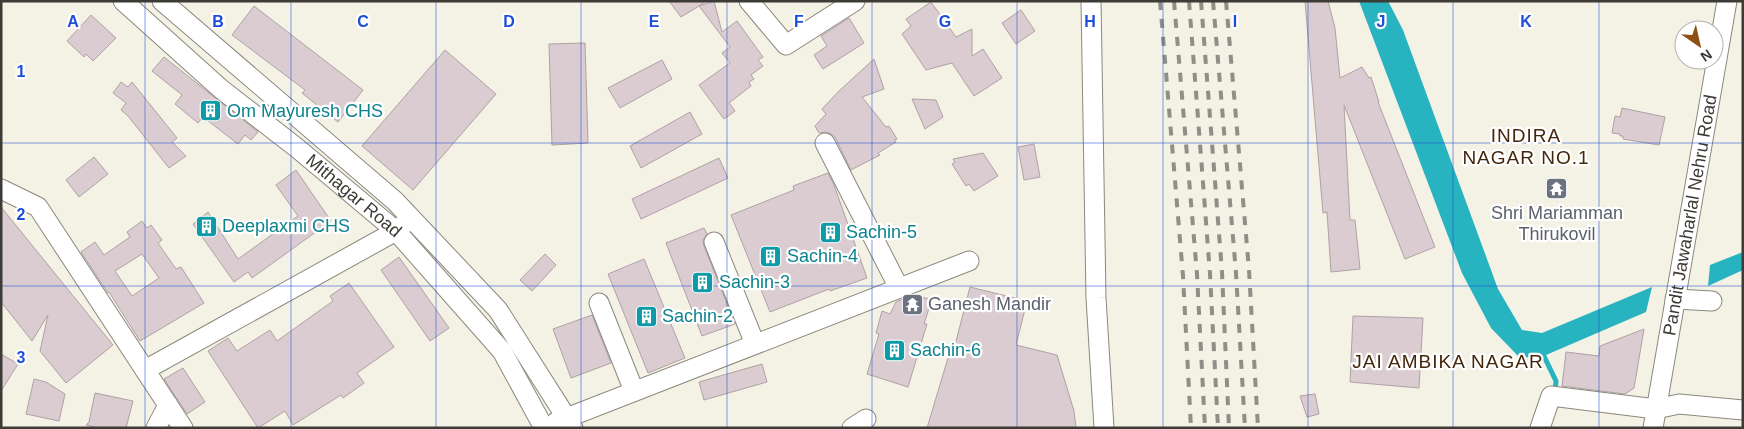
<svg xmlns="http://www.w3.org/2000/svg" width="1744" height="429" font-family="Arial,sans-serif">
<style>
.water{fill:#28b3c0}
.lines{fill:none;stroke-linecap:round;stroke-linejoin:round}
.stream{stroke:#28b3c0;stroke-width:5}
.building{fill:#daccd0;stroke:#afa1a5;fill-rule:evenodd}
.minor-casing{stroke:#8b887d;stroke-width:21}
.minor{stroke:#fff;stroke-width:19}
.rail{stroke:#908e86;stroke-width:4;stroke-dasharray:9 9;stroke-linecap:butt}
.grid{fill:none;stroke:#1d4ed8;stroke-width:1;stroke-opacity:0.55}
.labels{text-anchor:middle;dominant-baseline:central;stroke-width:4.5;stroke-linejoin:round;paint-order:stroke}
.culture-label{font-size:18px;fill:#0d838f;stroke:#fff;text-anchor:start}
.street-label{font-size:18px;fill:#3c3b36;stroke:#fff}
.worship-label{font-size:18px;fill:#5b616d;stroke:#fff}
.neighbourhood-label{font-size:19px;letter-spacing:1px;fill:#44260a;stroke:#fff}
.grid-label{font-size:16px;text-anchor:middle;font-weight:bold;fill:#1d4ed8;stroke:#fff;stroke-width:4.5;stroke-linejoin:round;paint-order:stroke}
</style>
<rect width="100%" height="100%" fill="#f4f1e5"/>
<!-- water -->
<path class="water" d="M1359 1H1388L1403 30 1498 289 1522 330 1542 333 1652 287 1646 312 1539 358 1519 357 1491 328 1462 273Z
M1743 252V270L1708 286 1710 265Z"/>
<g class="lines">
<!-- stream -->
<path class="stream" d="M1541 350 1556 381 1555 393"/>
</g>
<!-- building -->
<path class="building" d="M669 1H706L699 6 714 1 722 32 737 21 763 57 758 60 763 66 751 75 754 79 749 82 751 86 729 103 735 111 724 119 699 85 730 63 722 53 730 47 699 6 681 17Z
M1305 1H1328L1335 28 1340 78 1362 67 1369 78 1371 77 1379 102H1378L1435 247 1405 259 1344 105 1350 220H1355L1360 269 1331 272 1327 212 1323 213Z
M931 2 956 37 972 29V56L983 49 1002 78 974 96 952 63 926 70 902 34 911 26 906 19Z
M254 6 363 90 338 122 302 93 305 90 232 35Z
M1021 10 1035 31 1016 44 1002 23Z
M91 15 116 38 93 61 86 54 84 57 67 41Z
M849 18 864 43 823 69 814 55 827 46 821 36Z
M585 43 588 143 552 145 549 44Z
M445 50 496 94 413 190 362 146Z
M164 57 258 132 251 140 245 135 238 144 203 117 198 123 175 104 182 95 152 71Z
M874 59 884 89 862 97 886 127 889 126 897 139 894 140 896 142 878 153 880 155 851 170 835 137 831 134 826 132 819 133 815 126 826 114 822 109 839 91Z
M662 60 672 79 620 108 608 88Z
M121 82 128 87 132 82 177 138 172 142 186 156 169 168 128 116 121 110 126 103 113 93Z
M912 99 936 100 943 117 925 129Z
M1622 108 1665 117 1659 145 1623 139V136H1620V134L1612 133 1615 116 1620 117Z
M690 112 702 134 641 168 630 146Z
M1034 144 1040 177 1024 180 1018 147Z
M983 153 998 176 974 191 969 184 966 186 952 164 955 162 953 159Z
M94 157 108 174 79 197 66 180Z
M719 158 728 178 641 219 632 199Z
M296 170 331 221 252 278 248 272 234 282 193 224 208 212 238 259 298 216 276 185Z
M828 173 834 185 867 278 830 291 829 289 770 312 731 215 794 190 793 186Z
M1 207 113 345 66 383 40 351 48 315 32 341 1 302Z
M142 221 147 228 151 225 162 240 158 243 176 269 181 267 204 303 140 341 109 292 108 293 81 252 95 242 104 255 130 237 127 232ZM142 254 159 278 132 296 115 271Z
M704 228 707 234 703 240 704 246 735 324 702 336 666 243Z
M545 254 556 265 532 291 520 280Z
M399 257 449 328 430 341 381 270Z
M644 259 685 358 648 373 608 274Z
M349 283 394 347 357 373 364 383 343 398 341 395 293 425 285 411 258 428 208 351 228 338 237 351 270 330 277 341 333 301 330 296Z
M970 287 1027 301 1016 345 1057 355 1074 411 1076 428H927L951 348 954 349Z
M910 296 932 299 924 324H927L908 387 867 374 879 334 876 333 882 311 890 314 896 302Z
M592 315 611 363 571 378 553 329Z
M1353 316 1423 318 1419 388 1350 382Z
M1644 329 1634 388 1625 394 1562 386 1566 352 1599 356 1600 346Z
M1 354 18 364 1 391Z
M762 364 767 382 704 400 699 382Z
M183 368 205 402 187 414 164 379Z
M34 379 46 382 65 394 59 421 26 414Z
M95 393 133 401 126 428H99L86 425 89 422Z
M1315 394 1319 414 1307 417 1300 396Z"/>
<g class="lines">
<defs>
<g id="minor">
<path id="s1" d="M123 1 221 89 297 148 396 231 502 351 544 428"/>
<path d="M162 1 395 201 498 310 573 428"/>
<path d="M749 1 786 45 855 1"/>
<path d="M1091 1 1096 298 1104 428"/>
<path d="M825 143 899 288"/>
<path d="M1 189 38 207 183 428"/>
<path d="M714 242 755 344"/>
<path d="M1675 299 1712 301"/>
<path d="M599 303 634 391"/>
<path d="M145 370 396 231 405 223"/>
<path d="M556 422 969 261"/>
<path d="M156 428 168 405"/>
<path d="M852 428 866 419"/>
<path d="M1540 428 1551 396 1656 409 1679 404 1743 410"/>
<path id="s2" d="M1653 428 1727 1"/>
</g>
</defs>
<!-- minor casing -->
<use href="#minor" class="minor-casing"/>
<!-- minor -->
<use href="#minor" class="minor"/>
<!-- rail -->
<path class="rail" d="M1160 1 1183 276 1191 428
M1174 1 1197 274 1205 428
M1189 1 1210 274 1218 428
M1201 1 1222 272 1229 428
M1213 1 1236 273 1245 428
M1226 1 1249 270 1258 428"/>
</g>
<!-- grid -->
<path class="grid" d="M145 1V428M291 1V428M436 1V428M581 1V428M727 1V428M872 1V428M1017 1V428M1163 1V428M1308 1V428M1453 1V428M1599 1V428M1 143H1743M1 286H1743"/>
<!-- icons -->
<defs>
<symbol id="building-square" viewBox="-11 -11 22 22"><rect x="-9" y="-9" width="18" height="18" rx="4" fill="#0f9aa8" stroke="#fff"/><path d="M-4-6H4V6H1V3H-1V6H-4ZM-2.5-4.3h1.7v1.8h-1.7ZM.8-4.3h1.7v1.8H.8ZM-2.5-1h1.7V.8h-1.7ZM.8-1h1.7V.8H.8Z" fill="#fff"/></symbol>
<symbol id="temple-square" viewBox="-11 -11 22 22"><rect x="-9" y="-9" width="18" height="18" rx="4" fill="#6b7280" stroke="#fff"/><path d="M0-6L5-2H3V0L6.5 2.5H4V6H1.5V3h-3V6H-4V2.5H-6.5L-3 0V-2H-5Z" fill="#fff"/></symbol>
</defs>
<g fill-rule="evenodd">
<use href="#building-square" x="198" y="98" width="25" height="25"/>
<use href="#temple-square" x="1544" y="176" width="25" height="25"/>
<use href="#building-square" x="194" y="214" width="25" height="25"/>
<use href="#building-square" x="818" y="220" width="25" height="25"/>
<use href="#building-square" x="758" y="244" width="25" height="25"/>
<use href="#building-square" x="690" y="270" width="25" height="25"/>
<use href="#temple-square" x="900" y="292" width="25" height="25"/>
<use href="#building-square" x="634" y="304" width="25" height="25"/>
<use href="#building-square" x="882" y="338" width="25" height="25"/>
</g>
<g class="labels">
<!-- culture labels -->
<g class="culture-label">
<text x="227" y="111">Om Mayuresh CHS</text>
<text x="222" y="226">Deeplaxmi CHS</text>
<text x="846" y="232">Sachin-5</text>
<text x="787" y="256">Sachin-4</text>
<text x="719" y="282">Sachin-3</text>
<text x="662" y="316">Sachin-2</text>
<text x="910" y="350">Sachin-6</text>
</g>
<!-- street labels -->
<g class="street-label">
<text stroke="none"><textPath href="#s1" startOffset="302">Mithagar Road</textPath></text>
<text stroke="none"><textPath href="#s2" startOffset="216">Pandit Jawaharlal Nehru Road</textPath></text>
</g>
<!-- worship labels -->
<g class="worship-label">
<text x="1557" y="213">Shri Mariamman<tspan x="1557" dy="21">Thirukovil</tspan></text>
<text x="928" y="304" text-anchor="start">Ganesh Mandir</text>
</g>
<!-- neighbourhood labels -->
<g class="neighbourhood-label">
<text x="1526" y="135">INDIRA<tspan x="1526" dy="22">NAGAR NO.1</tspan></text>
<text x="1448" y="361">JAI AMBIKA NAGAR</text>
</g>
</g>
<g class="grid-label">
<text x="73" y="27">A</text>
<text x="218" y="27">B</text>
<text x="363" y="27">C</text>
<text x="509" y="27">D</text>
<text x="654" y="27">E</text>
<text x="799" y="27">F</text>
<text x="945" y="27">G</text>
<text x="1090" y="27">H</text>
<text x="1235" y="27">I</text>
<text x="1381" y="27">J</text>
<text x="1526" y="27">K</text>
<text x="21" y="77">1</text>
<text x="21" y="220">2</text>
<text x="21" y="363">3</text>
</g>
<!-- border -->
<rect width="1744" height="429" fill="none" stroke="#3c3b36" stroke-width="5"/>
<!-- north arrow -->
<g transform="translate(1699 45) rotate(146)"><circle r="24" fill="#ffffff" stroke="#b1b1af"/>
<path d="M0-4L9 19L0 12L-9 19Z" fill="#8e5113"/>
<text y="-8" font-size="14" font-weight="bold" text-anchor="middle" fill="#3c3b36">N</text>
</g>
</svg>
